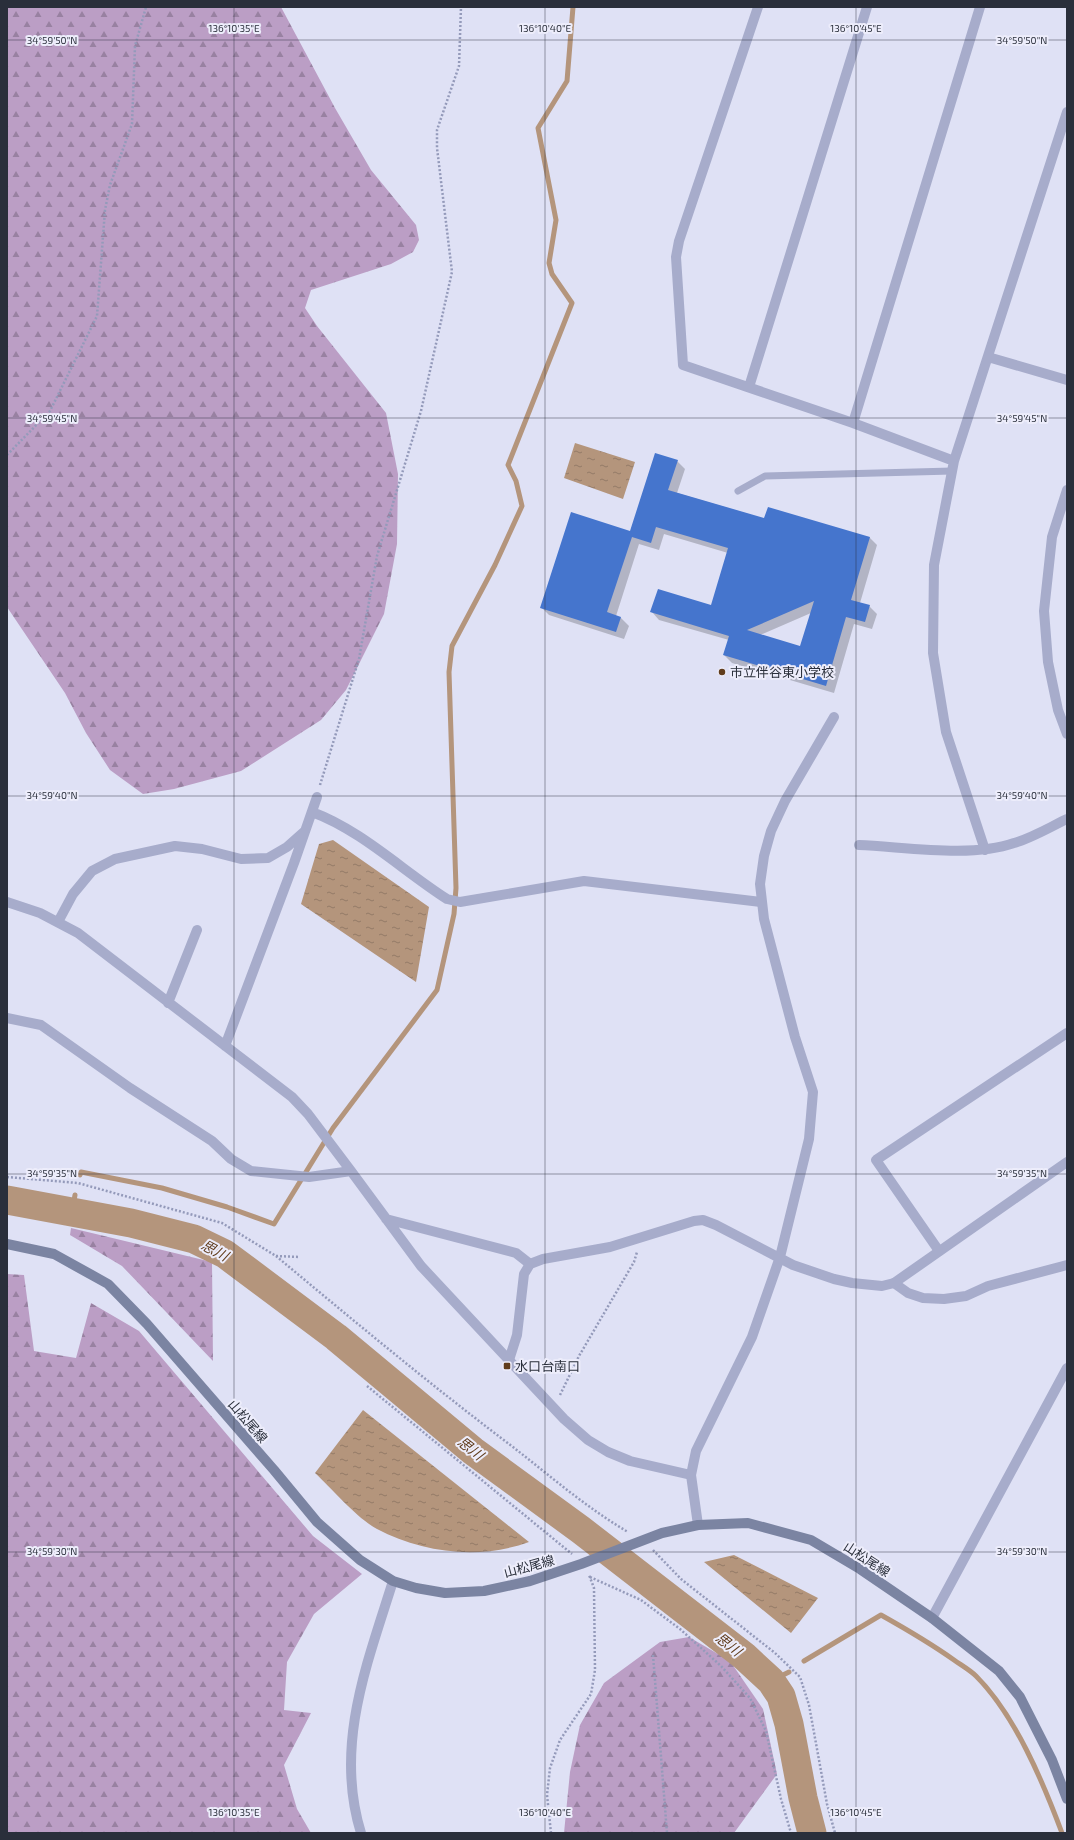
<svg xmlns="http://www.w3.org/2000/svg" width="1074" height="1840" font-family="'Exo 2','Noto Sans JP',sans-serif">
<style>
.forest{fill:url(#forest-firs)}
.water{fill:url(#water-ripples)}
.shadow{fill:#0003;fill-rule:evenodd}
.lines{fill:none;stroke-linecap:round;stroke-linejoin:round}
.stream{stroke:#b4957c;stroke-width:5}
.river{stroke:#b4957c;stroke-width:29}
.building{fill:#4575cd;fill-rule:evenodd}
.path{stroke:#949aba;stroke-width:2.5;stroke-dasharray:2 2;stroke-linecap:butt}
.service{stroke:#a7accb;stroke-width:7}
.minor{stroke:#a7accb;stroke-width:10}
.tertiary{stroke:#a7accb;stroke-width:10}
.secondary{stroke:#7b84a2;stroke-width:10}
.ticks{fill:none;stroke:#2a2f3b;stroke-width:1;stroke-opacity:0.45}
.poi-dot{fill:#603c1c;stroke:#ededfb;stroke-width:1.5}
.labels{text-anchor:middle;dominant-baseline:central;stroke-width:4;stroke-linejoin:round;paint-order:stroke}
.poi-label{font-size:13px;fill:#2a2f3b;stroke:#ededfb;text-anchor:start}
.street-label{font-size:13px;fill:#2a2f3b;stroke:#ededfb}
.water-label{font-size:14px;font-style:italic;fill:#603c1c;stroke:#ededfb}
.ticks-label{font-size:10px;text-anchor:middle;fill:#2a2f3b;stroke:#ededfb;stroke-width:4;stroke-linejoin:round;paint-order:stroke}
</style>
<defs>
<pattern id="forest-firs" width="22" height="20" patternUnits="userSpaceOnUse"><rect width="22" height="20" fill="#bb9ec5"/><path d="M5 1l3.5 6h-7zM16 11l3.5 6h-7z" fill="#9881a1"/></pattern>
<pattern id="water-ripples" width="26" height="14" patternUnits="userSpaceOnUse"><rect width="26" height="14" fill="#b4957c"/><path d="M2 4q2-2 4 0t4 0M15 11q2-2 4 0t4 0" fill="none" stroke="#937a67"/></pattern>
</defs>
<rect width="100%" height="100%" fill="#dfe1f5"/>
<!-- forest -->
<path class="forest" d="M7 7H281L335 108 371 170 416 225 419 240 413 252 391 264 311 290 305 308 317 326 386 413 398 474 397 544 384 614 346 690 321 720 241 771 174 789 143 794 110 770 86 733 65 693 7 607Z
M71 1228 212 1262 213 1361 122 1266 70 1235Z
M7 1274 24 1275 34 1351 76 1358 91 1303 139 1331 313 1536 362 1574 314 1614 287 1662 284 1710 311 1713 284 1765 297 1809 311 1833H7Z
M689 1637 730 1661 763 1709 777 1774 734 1833H564L570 1772 580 1725 604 1683 660 1642Z"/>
<!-- water -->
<path class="water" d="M575 443 635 462 623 499 564 478Z
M333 840 429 907 416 982 301 904 319 844Z
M363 1410 529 1542C480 1560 422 1553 377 1529 358 1519 332 1489 315 1473Z
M734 1555 818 1598 791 1633 704 1562Z"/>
<!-- shadow -->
<path class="shadow" d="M677 461 685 469 677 493 765 519 869 537 877 545 860 603 869 606 877 614 872 629 854 624 834 693 732 663 724 655 729 640 659 620 652 612 712 606 728 553 664 534 659 550 639 544 616 616 621 618 629 626 624 639 549 615 541 607 631 532ZM811 613 801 647 760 635Z"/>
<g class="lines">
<!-- stream -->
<path class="stream" d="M80 1175 81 1172 162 1188 227 1207 274 1224 333 1128 437 990 454 914 456 888 449 672 452 646 495 565 522 506 516 481 508 465 572 303 552 274 549 263 556 220 538 128 567 81 573 7
M72 1212 75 1195
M804 1661 881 1615C906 1629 930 1643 954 1660 961 1665 970 1670 976 1676 1015 1715 1043 1782 1062 1833
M771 1681 789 1672"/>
<!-- river -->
<path class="river" d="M7 1200 131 1223 194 1239 225 1254 336 1337 473 1451 581 1530 744 1656 771 1681 781 1696 789 1724 803 1798 812 1833"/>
</g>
<!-- building -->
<path class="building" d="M655 453 678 460 668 490 764 518 768 507 870 537 851 600 870 605 865 622 846 617 826 686 723 655 729 636 650 612 658 589 711 605 728 548 656 527 651 543 632 537 607 612 621 617 616 632 540 608 571 512 630 531ZM814 601 800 646 747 630Z"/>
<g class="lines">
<!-- path -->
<path class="path" d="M7 455 50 411 97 316 105 210 110 185 132 124 135 46 146 7
M320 785 359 659 377 556 421 411 452 272 437 148V130L459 66 461 7
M7 1177 78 1183 222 1223 276 1256 300 1257
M276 1256C354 1321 432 1386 513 1447 550 1476 587 1508 628 1532
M367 1386 572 1554
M560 1395 579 1356 634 1262 637 1252
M653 1550 681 1579 775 1653 800 1677 809 1705 827 1804 835 1833
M590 1577 641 1600 680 1629 721 1666 750 1698 766 1731 781 1799 791 1833
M653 1655 667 1833
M551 1833 547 1795 550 1768 560 1740 591 1694 595 1670 594 1588 589 1575"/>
<!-- service -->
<path class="service" d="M738 491 765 476 952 471"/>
<!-- minor -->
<path class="minor" d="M758 7 679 241 676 257 683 365 853 423 954 461
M988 357 1067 380
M749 387 867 7
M853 423 980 7
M312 812C361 830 403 871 447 899L460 902 584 881 761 902
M859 845C906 847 971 858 1014 843 1032 838 1050 827 1067 819
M985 850 946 732 933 653 934 565 954 461 1067 112
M7 902 40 913 78 933 292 1097 308 1114 351 1171 421 1266 564 1419 588 1440 608 1452 630 1461 691 1475
M58 922 73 894 92 871 115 859 175 846 202 849 241 859 268 858 287 847 305 831
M168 1003 197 930
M7 1018 41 1025 130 1088 212 1141 231 1159 251 1171 309 1177 351 1171
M225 1046 294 863 317 797
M386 1219 516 1253 530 1264
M939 1251 876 1160 1067 1033
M894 1283 908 1293 923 1298 944 1299 966 1296 988 1286 1067 1265
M932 1618 1067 1368"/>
<!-- tertiary -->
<path class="tertiary" d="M1067 490 1052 537 1044 611 1048 662 1058 710 1067 734
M509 1360 517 1335 524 1274 530 1264 543 1259 610 1247 694 1221 703 1220 716 1225 793 1265 834 1279 852 1283 882 1286 894 1283 1067 1162
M698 1525 691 1475 696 1451 752 1337 780 1257 809 1139 813 1092 795 1037 764 919 760 884 764 856 771 831 785 801 834 717
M361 1833C334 1746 367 1664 393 1581"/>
<!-- secondary -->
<path class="secondary" d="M7 1244 54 1254 108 1284 147 1324 274 1470 317 1522 360 1560 393 1581 416 1588 445 1593 484 1591 530 1581 581 1564 662 1533 698 1525 748 1523 811 1540 860 1569 932 1618 999 1671 1020 1697 1052 1760 1067 1799"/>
</g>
<!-- ticks -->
<path class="ticks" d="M234 7V1833M545 7V1833M856 7V1833M7 40H1067M7 418H1067M7 796H1067M7 1174H1067M7 1552H1067"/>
<!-- markers -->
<g class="poi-dot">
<circle cx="722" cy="672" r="4"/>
<rect x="503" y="1362" width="8" height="8" rx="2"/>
</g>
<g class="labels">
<!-- poi labels -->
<g class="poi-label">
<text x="730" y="672">市立伴谷東小学校</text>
<text x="515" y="1366">水口台南口</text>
</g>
<!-- street labels -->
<g class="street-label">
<text transform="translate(248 1421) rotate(49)">山松尾線</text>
<text transform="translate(867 1559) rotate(33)">山松尾線</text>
<text transform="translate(529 1566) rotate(-15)">山松尾線</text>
</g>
<!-- water labels -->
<g class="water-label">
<text transform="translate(215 1250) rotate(28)">思川</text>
<text transform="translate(471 1448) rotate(38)">思川</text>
<text transform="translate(729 1644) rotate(38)">思川</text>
</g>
</g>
<g class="ticks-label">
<text x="234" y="32">136°10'35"E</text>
<text x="545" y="32">136°10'40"E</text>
<text x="856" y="32">136°10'45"E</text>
<text x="52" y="44">34°59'50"N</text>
<text x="1022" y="44">34°59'50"N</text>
<text x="52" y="422">34°59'45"N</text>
<text x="1022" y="422">34°59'45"N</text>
<text x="52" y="799">34°59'40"N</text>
<text x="1022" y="799">34°59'40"N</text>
<text x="52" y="1177">34°59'35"N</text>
<text x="1022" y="1177">34°59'35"N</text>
<text x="52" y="1555">34°59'30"N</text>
<text x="1022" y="1555">34°59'30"N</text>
<text x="234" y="1816">136°10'35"E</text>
<text x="545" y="1816">136°10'40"E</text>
<text x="856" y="1816">136°10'45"E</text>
</g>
<!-- border -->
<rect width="1074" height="1840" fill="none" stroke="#2a2f3b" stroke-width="16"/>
</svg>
